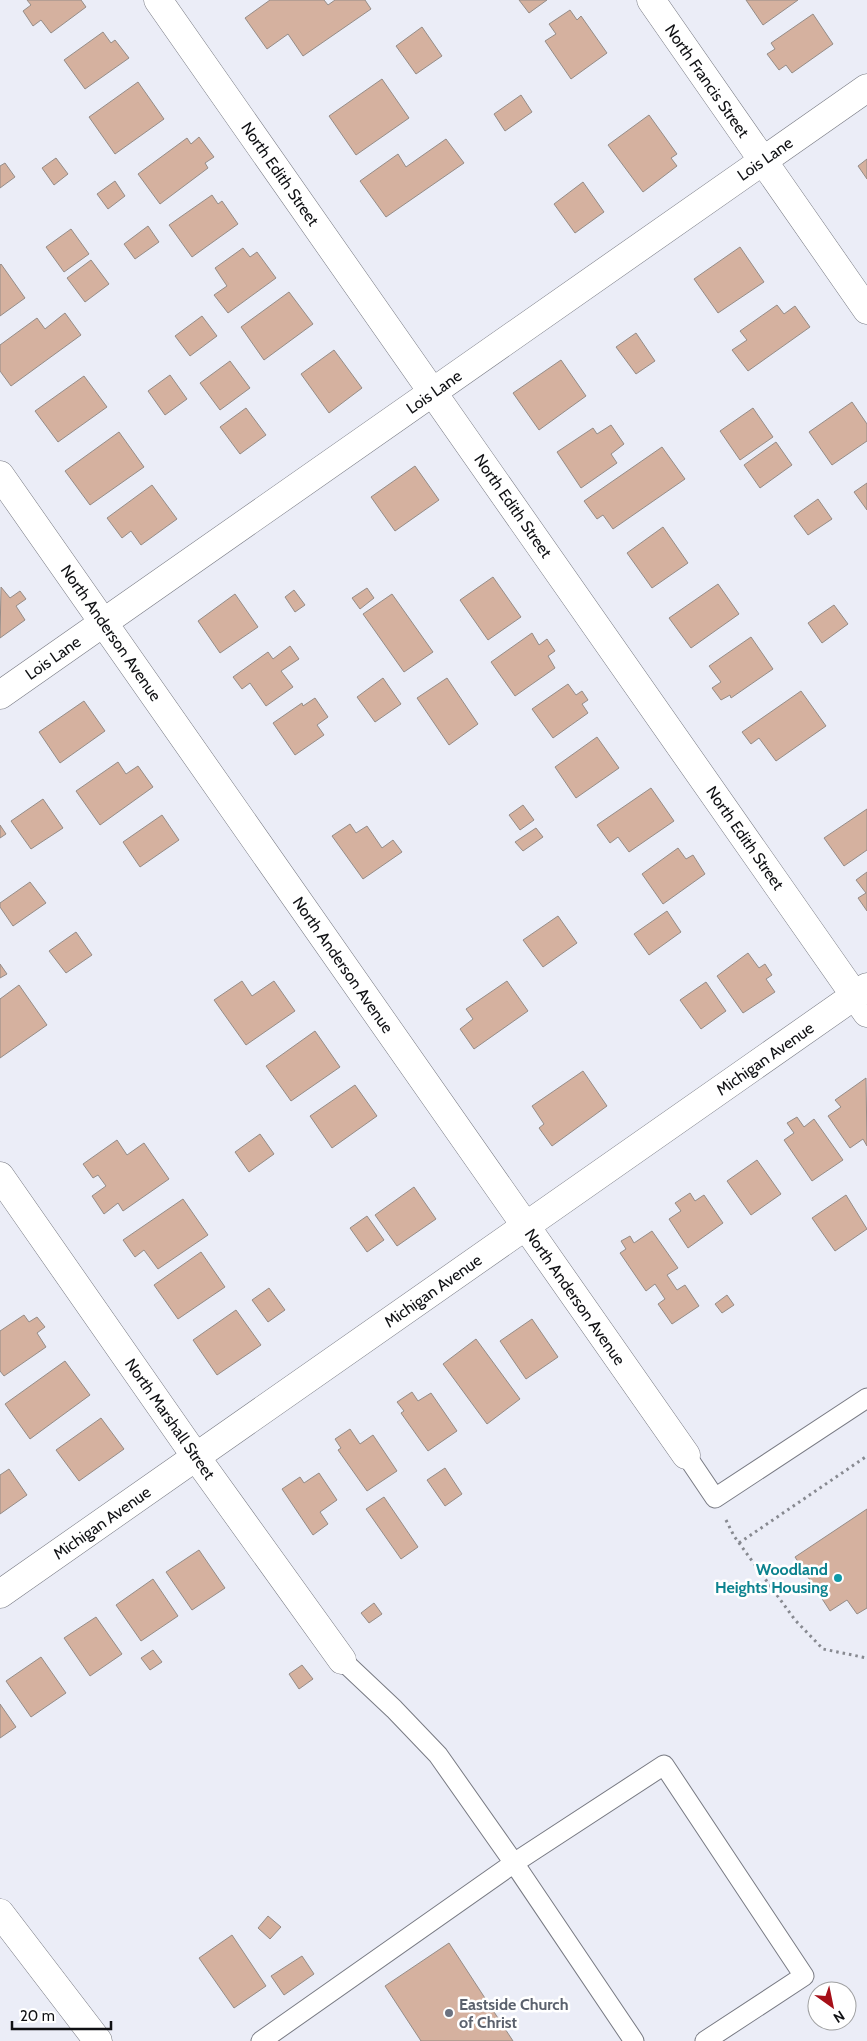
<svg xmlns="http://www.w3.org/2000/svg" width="867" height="2041" font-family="Cabin,sans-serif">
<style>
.building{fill:#d5b19f;stroke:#958c87}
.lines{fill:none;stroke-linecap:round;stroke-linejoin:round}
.lane-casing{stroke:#787a83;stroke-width:21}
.street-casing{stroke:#787a83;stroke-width:29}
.secondary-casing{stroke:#787a83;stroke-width:29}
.path{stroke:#878990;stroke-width:3;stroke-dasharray:2.5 4;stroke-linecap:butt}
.lane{stroke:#fff;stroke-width:19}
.street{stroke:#fff;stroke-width:28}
.secondary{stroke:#fff;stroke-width:28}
.culture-dot{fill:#0f9aa8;stroke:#fff;stroke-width:2}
.worship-dot{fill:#6b7280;stroke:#fff;stroke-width:2}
.labels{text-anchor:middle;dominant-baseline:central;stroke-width:5;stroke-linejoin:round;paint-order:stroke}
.street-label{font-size:16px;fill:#101114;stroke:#fff}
.culture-label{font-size:16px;font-weight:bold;fill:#0d838f;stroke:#fff;text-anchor:end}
.worship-label{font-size:16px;font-weight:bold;fill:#5b616d;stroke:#fff;text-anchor:start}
</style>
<rect width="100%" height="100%" fill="#ebedf7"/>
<!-- building -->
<path class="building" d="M27 0H81L86 7 51 33 41 20 33 26 23 11 31 5Z
M270 0H324L328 5 335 0H365L371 9 303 56 288 34 267 49 245 18Z
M519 0H547L529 13Z
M746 0H798L763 25Z
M570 10 577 20 581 16 607 53 571 79 545 41 556 34 549 24Z
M813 14 833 44 792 73 786 65 779 70 767 54 775 49 771 43Z
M422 27 442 56 416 74 396 46Z
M103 32 111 43 115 40 129 58 85 89 64 60Z
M382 79 409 118 356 155 329 116Z
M138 82 164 119 115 154 89 117Z
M521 95 532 112 505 131 494 114Z
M649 115 677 154 671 158 677 166 643 192 608 145Z
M199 137 214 157 205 163 208 168 160 204 138 174 187 138 191 144Z
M446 139 464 163 386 217 360 181 398 154 406 167Z
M56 158 68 174 54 185 42 168Z
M867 159V179L858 166Z
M5 163 15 177 0 188V166Z
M115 181 125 196 108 209 97 194Z
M583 182 604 212 575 233 554 204Z
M212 195 218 204 222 201 238 224 192 257 169 225Z
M148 226 159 242 135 259 124 244Z
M71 229 89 254 64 272 46 247Z
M740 247 764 282 718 313 694 279Z
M243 248 250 257 257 252 276 278 228 313 214 295 227 286 215 268Z
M91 260 109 284 85 302 67 278Z
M1 264 25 298 0 316V265Z
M289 292 313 324 264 360 241 327Z
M777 305 784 314 795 306 810 327 748 371 732 350 747 340 740 331Z
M65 313 81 335 11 386 0 371V345L37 318 45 329Z
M202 316 217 336 190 356 175 336Z
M636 333 655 361 636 374 616 347Z
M334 350 362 388 329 413 301 374Z
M561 360 586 396 539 430 513 393Z
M230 361 250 388 220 410 200 383Z
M170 375 187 399 165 415 148 391Z
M84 376 107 407 58 442 35 411Z
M852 402 867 424V441L832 465 809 432Z
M246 408 266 435 240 454 220 427Z
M753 408 773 437 740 460 720 431Z
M611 425 624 444 611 454 617 463 581 488 557 452 593 428 597 434Z
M119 432 144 467 90 505 65 471Z
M776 442 792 465 760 488 744 465Z
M662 447 685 479 613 529 603 515 597 519 584 501Z
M415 466 439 500 395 531 371 497Z
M867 483V510L854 492Z
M152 485 177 519 141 545 131 531 122 538 107 518Z
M818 499 832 519 808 535 794 516Z
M663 527 688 563 652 588 627 553Z
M493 577 521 617 488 640 460 600Z
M718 584 739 614 691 648 669 618Z
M1 587 10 598 20 591 26 599 16 606 25 620 0 638Z
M367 588 374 598 360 609 352 598Z
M294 590 305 605 295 612 285 597Z
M235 594 258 627 220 653 198 621Z
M392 594 433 652 404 672 363 614Z
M834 605 848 624 822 643 808 623Z
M532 633 539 645 547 639 555 651 548 656 555 668 515 696 491 662Z
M751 637 773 669 731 698 730 695 721 700 712 688 721 682 709 666Z
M290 646 299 659 281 671 293 687 266 706 250 683 242 689 233 677 268 652 273 659Z
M383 678 401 704 375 722 357 697Z
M447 678 478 724 449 745 417 698Z
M568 684 576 695 582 691 588 700 582 704 588 713 553 738 532 709Z
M801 691 826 726 776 761 759 738 751 744 742 732Z
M315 698 328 717 317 725 324 735 295 755 273 723 302 703 303 706Z
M84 701 105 731 60 763 39 732Z
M597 737 619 768 576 798 555 767Z
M118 762 126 774 138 766 153 787 100 825 76 791Z
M651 788 674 821 629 852 618 837 610 843 597 825Z
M43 799 63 828 31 849 11 821Z
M523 805 534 820 520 830 509 815Z
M867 809V850L844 866 824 838Z
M162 815 179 840 140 867 123 842Z
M350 824 356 833 367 826 382 848 393 840 402 852 363 879 332 836Z
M0 825 6 834 0 838Z
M536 828 543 837 523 851 515 842Z
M678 848 686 859 693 855 705 874 663 904 642 874Z
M867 872V911L858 898 866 893 856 880Z
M30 882 46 903 13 926 0 907V903Z
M667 911 681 932 649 955 634 934Z
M558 916 577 943 543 967 523 940Z
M76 932 92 955 66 973 49 951Z
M748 953 759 968 765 964 772 975 766 979 775 992 743 1013 717 976Z
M0 964 7 974 0 978Z
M242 981 252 996 274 981 295 1011 246 1045 214 1000Z
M507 981 528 1011 474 1049 460 1029 473 1019 466 1009Z
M706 982 726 1011 701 1029 680 1000Z
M19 985 47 1025 0 1058V999Z
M315 1031 340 1067 291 1101 266 1066Z
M583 1071 607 1106 552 1146 539 1128 544 1124 532 1106Z
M866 1078 867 1146 863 1139 850 1148 828 1116 841 1107 835 1100Z
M355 1085 377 1116 332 1148 310 1116Z
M797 1117 804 1127 814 1119 843 1160 812 1181 784 1140 794 1133 787 1123Z
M260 1134 274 1154 249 1172 235 1152Z
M117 1140 127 1155 144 1143 169 1179 123 1211 118 1203 104 1214 92 1196 106 1186 98 1175 93 1178 83 1164Z
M757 1160 781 1194 751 1215 727 1181Z
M414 1187 436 1219 397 1246 375 1215Z
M690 1193 695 1201 704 1195 723 1223 688 1248 669 1219 681 1211 675 1203Z
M846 1195 867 1229 835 1251 812 1218Z
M183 1199 208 1235 158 1269 144 1250 135 1257 123 1240Z
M367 1216 384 1240 367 1252 350 1228Z
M652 1231 678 1268 667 1275 677 1290 685 1285 699 1306 672 1324 658 1304 665 1299 655 1284 646 1291 620 1253 626 1249 621 1241 630 1236 634 1243Z
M201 1252 225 1287 178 1319 154 1285Z
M269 1288 285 1310 268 1322 252 1300Z
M727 1295 734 1305 722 1313 715 1304Z
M236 1310 261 1345 217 1375 193 1340Z
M24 1315 29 1322 37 1317 45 1327 37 1333 46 1347 4 1376 0 1371V1331Z
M532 1319 558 1357 526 1379 500 1341Z
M476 1339 520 1399 487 1424 443 1364Z
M65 1361 90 1395 30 1439 5 1404Z
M412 1392 418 1401 431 1393 457 1431 428 1451 401 1413 404 1411 397 1402Z
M101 1418 124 1449 79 1481 56 1450Z
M350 1429 360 1444 373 1435 397 1471 367 1491 338 1450 341 1448 335 1439Z
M445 1468 462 1494 445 1506 427 1480Z
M9 1469 27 1495 0 1514V1475Z
M319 1473 337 1500 320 1512 328 1524 313 1535 282 1489 300 1477 304 1483Z
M384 1497 418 1547 401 1559 366 1509Z
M867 1509V1608L857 1614 847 1600 830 1611 795 1557Z
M199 1550 225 1588 192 1610 166 1572Z
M153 1579 178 1616 141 1641 116 1605Z
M374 1603 382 1614 369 1623 361 1613Z
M96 1617 122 1654 90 1676 64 1638Z
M153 1650 162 1662 150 1670 141 1658Z
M41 1657 66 1693 31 1717 6 1681Z
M302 1665 313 1679 299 1689 289 1674Z
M0 1704 16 1727 0 1738Z
M268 1916 281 1927 270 1939 258 1928Z
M232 1935 266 1986 234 2008 199 1958Z
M449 1943 513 2041H421L385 1986Z
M302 1956 314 1974 284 1995 271 1976Z"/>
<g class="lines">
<defs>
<path id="lane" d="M686 1455 715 1498 867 1398
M342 1660 394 1709 438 1755 514 1863 664 1765 804 1976 705 2041
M261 2041 514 1863 634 2041"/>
<path id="street" d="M158 0 867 1013
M651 0 867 310
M0 475 686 1455
M0 695 867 88
M0 1176 196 1457 342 1660
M0 1594 867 987"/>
<path id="secondary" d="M0 1913 98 2041"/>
</defs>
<!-- lane casing -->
<use href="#lane" class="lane-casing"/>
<!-- street casing -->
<use href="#street" class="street-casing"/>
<!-- secondary casing -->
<use href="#secondary" class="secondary-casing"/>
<!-- path -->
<path class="path" d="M726 1520 734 1536 795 1620 823 1649 867 1658
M739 1543 867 1456"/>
<!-- lane -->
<use href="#lane" class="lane"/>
<!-- street -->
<use href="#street" class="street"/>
<!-- secondary -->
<use href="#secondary" class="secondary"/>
</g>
<!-- markers -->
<circle class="culture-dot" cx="838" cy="1578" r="5"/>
<circle class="worship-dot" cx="449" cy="2013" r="5"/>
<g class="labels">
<!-- street labels -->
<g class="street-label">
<text transform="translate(707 81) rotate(55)">North Francis Street</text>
<text transform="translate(765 159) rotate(-35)">Lois Lane</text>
<text transform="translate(280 174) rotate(55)">North Edith Street</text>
<text transform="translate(434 392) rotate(-35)">Lois Lane</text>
<text transform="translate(513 506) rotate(55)">North Edith Street</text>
<text transform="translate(111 633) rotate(55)">North Anderson Avenue</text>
<text transform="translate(53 658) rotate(-35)">Lois Lane</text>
<text transform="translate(745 838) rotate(55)">North Edith Street</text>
<text transform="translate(343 965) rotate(55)">North Anderson Avenue</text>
<text transform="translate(765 1059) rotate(-35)">Michigan Avenue</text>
<text transform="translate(433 1291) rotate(-35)">Michigan Avenue</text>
<text transform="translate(575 1297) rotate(55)">North Anderson Avenue</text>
<text transform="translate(170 1419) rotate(55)">North Marshall Street</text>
<text transform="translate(102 1523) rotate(-35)">Michigan Avenue</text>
</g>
<!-- culture labels -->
<g class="culture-label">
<text x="828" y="1569">Woodland<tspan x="828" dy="18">Heights Housing</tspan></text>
</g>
<!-- worship labels -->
<g class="worship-label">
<text x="459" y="2004">Eastside Church<tspan x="459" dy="18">of Christ</tspan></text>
</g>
</g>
<!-- north arrow -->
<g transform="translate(832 2006) rotate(147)"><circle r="24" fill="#ffffff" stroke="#9fa0a1"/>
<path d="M0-4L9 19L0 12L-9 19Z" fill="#a60f18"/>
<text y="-8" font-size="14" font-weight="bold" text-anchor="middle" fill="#101114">N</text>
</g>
<!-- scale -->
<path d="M12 2021v8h99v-8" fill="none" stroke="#101114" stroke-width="2.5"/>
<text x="20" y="2021" font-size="15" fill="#101114" stroke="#ffffff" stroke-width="4" paint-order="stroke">20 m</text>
</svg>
